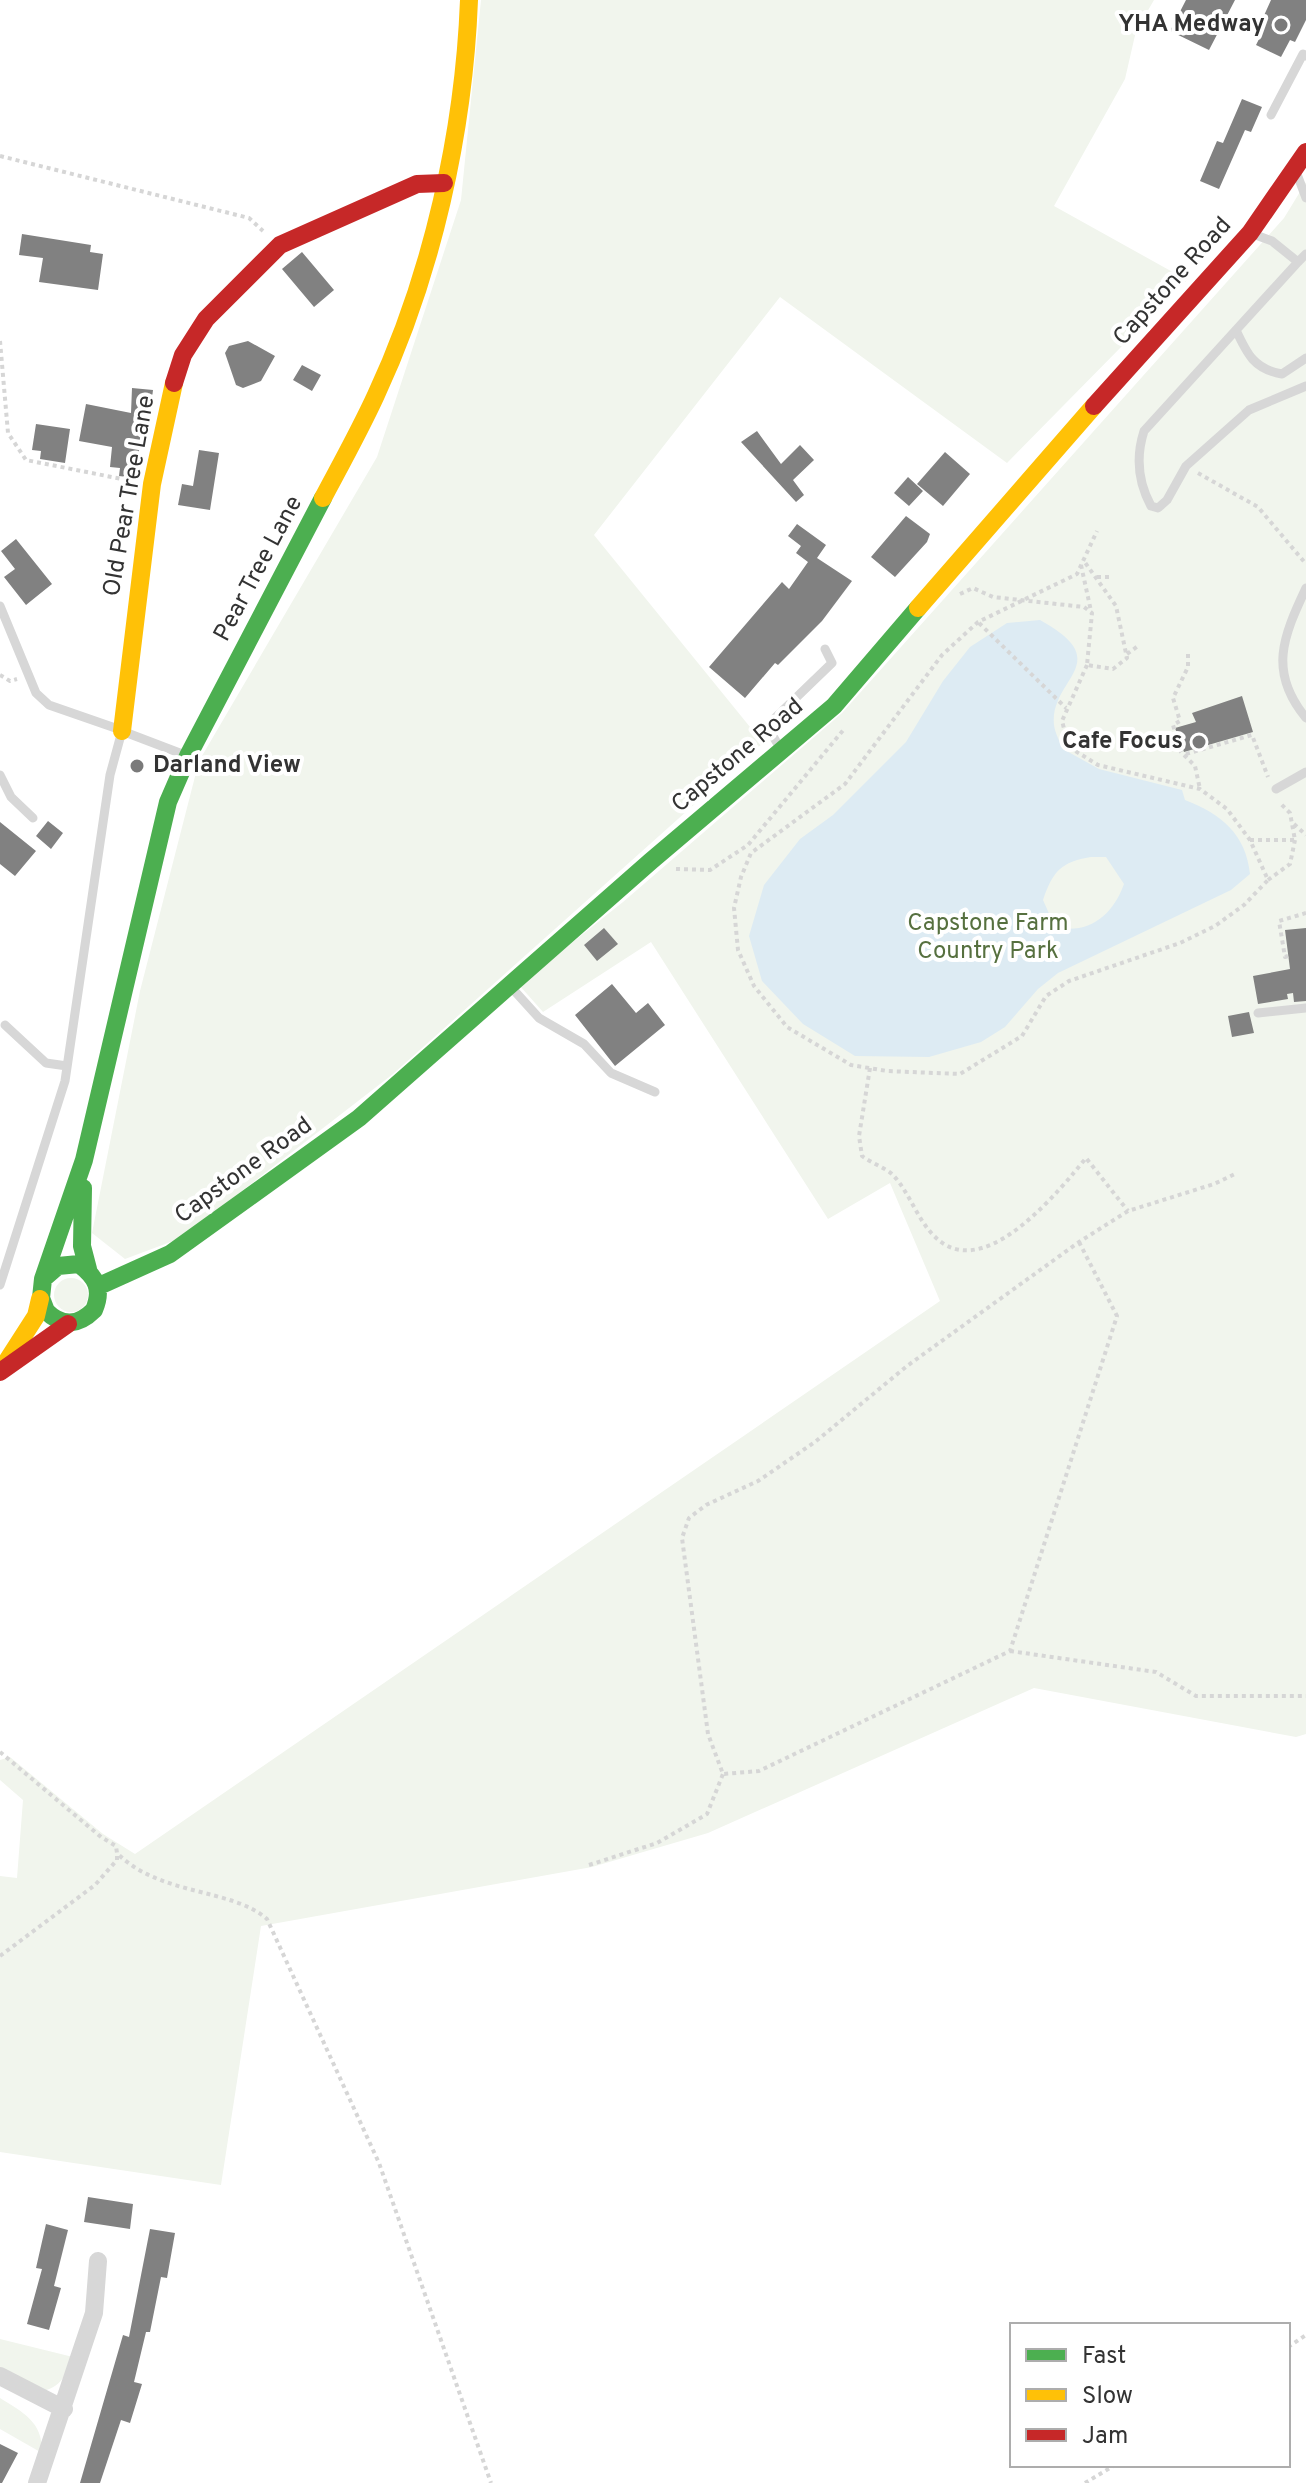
<svg xmlns="http://www.w3.org/2000/svg" width="1306" height="2483" font-family="Overpass,sans-serif">
<style>
.green{fill:#f1f5ed}
.water{fill:#ddebf3;fill-rule:evenodd}
.building{fill:#818181}
.lines{fill:none;stroke-linecap:round;stroke-linejoin:round}
.path{stroke:#d6d6d6;stroke-width:4;stroke-dasharray:4 4;stroke-linecap:butt}
.lane{stroke:#d7d7d7;stroke-width:9}
.street{stroke:#d7d7d7;stroke-width:18}
.fast{stroke:#4caf50;stroke-width:18}
.slow{stroke:#ffc107;stroke-width:18}
.jam{stroke:#c62828;stroke-width:18}
.poi-dot{fill:#7a7a7a;stroke:#fff;stroke-width:3}
.labels{text-anchor:middle;dominant-baseline:central;stroke-width:8;stroke-linejoin:round;paint-order:stroke}
.poi-label{font-size:24px;font-weight:bold;fill:#333;stroke:#fff;text-anchor:end}
.street-label{font-size:24px;fill:#333;stroke:#fff}
.park-label{font-size:24px;fill:#56703f;stroke:#fff}
</style>
<rect width="100%" height="100%" fill="#fff"/>
<!-- green -->
<path class="green" d="M481 0H1154L1136 31 1125 79 1054 206 1187 280 1007 463 780 297 594 535 763 743 393 1074 181 1238 125 1259 92 1233 140 991 199 761 377 457 461 200Z
M1306 182V1734L1296 1737 1034 1688 708 1833 592 1867 261 1926 221 2185 0 2152V1876L17 1878 23 1800 0 1780V1760L10 1757 103 1834 135 1854 940 1301 890 1183 828 1219 651 942 543 1012 519 985 623 902 842 713 1284 218Z
M54 1295a17 17 0 1 1 34 0a17 17 0 1 1-34 0Z
M0 2339 73 2357C65 2376 62 2387 40 2392L0 2368Z
M0 2398C24 2413 43 2422 42 2453L0 2429Z"/>
<!-- water -->
<path class="water" d="M1040 620C1118 663 1049 678 1054 725 1055 733 1060 742 1063 749L1099 769 1182 790 1185 800C1221 814 1246 834 1250 874L1231 890 1058 973 1038 989 1005 1027 981 1042 929 1057 855 1056 803 1024 762 981 749 936 764 885 800 839 833 815 906 742 943 681 970 647 1007 623ZM1091 857H1106L1124 884C1113 915 1089 935 1055 927L1043 900C1053 871 1061 862 1091 857Z"/>
<!-- building -->
<path class="building" d="M1186 0H1235L1209 50 1170 31Z
M1271 0H1306V20L1295 42 1290 40 1281 57 1256 45 1262 33 1257 31Z
M1242 99 1262 107 1251 132 1245 130 1219 189 1200 181 1217 141 1223 143Z
M22 234 91 245 90 252 103 254 98 290 39 282 43 258 19 255Z
M302 252 334 290 314 307 282 269Z
M248 341 275 356 261 381 243 388 236 385 225 353 229 346Z
M302 365 321 375 312 391 293 380Z
M132 388 153 390 150 415H146V424H142L136 478 119 476 120 468 110 467 112 447 79 441 86 404 131 413Z
M36 424 70 429 65 463 40 459 41 451 32 450Z
M757 431 781 464 800 445 814 460 793 480 804 495 796 502 741 442Z
M199 450 219 453 210 510 178 505 182 484 193 486Z
M945 452 970 474 943 506 917 484Z
M908 477 923 491 909 506 894 493Z
M906 516 930 534 927 542 895 577 871 557Z
M797 524 826 545 817 558 852 581 822 621 778 665 775 663 745 698 709 667 782 582 789 589 808 562 796 553 801 546 788 536Z
M16 539 52 584 26 605 4 577 15 569 1 551Z
M1242 696 1253 732 1184 752 1175 728 1196 722 1192 713Z
M48 821 63 833 51 849 36 836Z
M0 822 36 851 15 876 0 864Z
M604 928 618 944 597 961 584 945Z
M1306 928V1001L1294 1002 1293 993 1287 994 1288 999 1258 1004 1253 976 1290 969 1285 930Z
M612 984 636 1013 648 1003 665 1025 615 1066 575 1015Z
M1249 1012 1254 1033 1232 1037 1228 1016Z
M88 2197 133 2204 130 2229 84 2222Z
M46 2224 68 2230 54 2286 61 2288 49 2330 27 2324 42 2269 36 2268Z
M150 2229 175 2233 167 2278 161 2277 150 2332H146L134 2382 142 2384 130 2423 121 2420 100 2483H80L123 2335 129 2337Z
M0 2444 18 2453 2 2483H0Z"/>
<g class="lines">
<!-- path -->
<path class="path" d="M0 156 249 218 263 231
M0 341 8 433 26 460 132 481
M1198 473 1258 507 1306 564
M1081 565 1091 611
M1097 577H1111
M960 594 973 588 993 597 1084 607 1092 613 1087 665 1113 669 1127 658 1116 606 1084 561
M979 623 1066 708
M1127 654 1138 646
M1188 654V667L1173 698 1180 721 1173 725 1181 752 1195 766 1200 789
M1087 665 1062 721 1069 747 1098 765 1200 789 1227 809 1250 840 1268 880 1244 905 1215 926 1180 943 1069 981 1046 996 1022 1036 960 1074 887 1071 851 1065 787 1027 754 986 738 950 734 908 741 877 751 853 845 784 942 655 978 622 1077 574 1097 531
M0 675 10 681 17 679
M1186 754 1252 735 1268 777
M1294 824 1306 835
M1250 840H1295L1290 813 1280 803
M676 869 710 870 748 845 845 728
M1268 880 1290 864 1295 840
M1288 956 1285 957 1279 921 1306 913
M870 1068 859 1136 862 1156C871 1163 886 1168 893 1175 912 1195 919 1228 944 1244 992 1274 1060 1190 1086 1158L1128 1211
M1079 1242 1117 1316 1010 1651 759 1771 723 1774 708 1734 682 1538 689 1518 706 1505 758 1481 815 1442 907 1366 1079 1242 1128 1211 1214 1184 1235 1174
M1010 1651 1156 1672 1196 1696H1306
M0 1752 101 1837 116 1846 117 1853C159 1896 232 1888 267 1919L379 2163 491 2483
M589 1865 657 1843 707 1814 723 1774
M0 1956 95 1885 117 1860V1853
M1288 2347 1306 2335
M1085 2483 1115 2465"/>
<!-- lane -->
<path class="lane" d="M1271 115 1303 54 1306 56
M1297 174 1306 198
M1253 234 1272 241 1298 262 1306 254
M1298 262 1144 431C1136 456 1138 482 1151 506L1158 508 1167 500 1186 466 1249 410 1306 386
M1236 330C1247 354 1254 369 1282 374L1306 358
M1306 588C1283 637 1268 672 1306 718
M0 606 36 693 49 705 121 730
M780 748 770 731 775 718 832 663 825 649
M0 775 11 797 33 818
M1276 789 1306 772
M511 987 539 1018 584 1044 611 1073 655 1092
M1258 1013 1306 1008
M5 1025 46 1063 67 1066
M0 1285 65 1081 110 775 122 731 185 755"/>
<!-- street -->
<path class="street" d="M0 2376 64 2409
M37 2483 94 2313 98 2261"/>
<!-- fast -->
<path class="fast" d="M83 1188 82 1246 88 1269
M43 1279 58 1266 79 1264C96 1277 103 1289 94 1310 78 1326 62 1327 46 1311L41 1298 43 1279 84 1160 168 802 188 756 323 498
M99 1286 170 1254 359 1118 651 861 834 706 918 608"/>
<!-- slow -->
<path class="slow" d="M323 498C341 464 360 430 376 395 432 275 464 132 469 0
M918 608 1094 406
M122 731 152 484 174 383
M7 1361 36 1316 40 1299"/>
<!-- jam -->
<path class="jam" d="M174 383 183 355 206 319 280 245 417 184 444 183
M1094 406 1250 233 1306 152
M0 1372 68 1324"/>
</g>
<!-- markers -->
<g class="poi-dot">
<circle cx="1281" cy="25" r="8"/>
<circle cx="1199" cy="742" r="8"/>
<circle cx="137" cy="766" r="8"/>
</g>
<g class="labels">
<!-- poi labels -->
<g class="poi-label">
<text x="1265" y="25">YHA Medway</text>
<text x="1183" y="742">Cafe Focus</text>
<text x="153" y="766" text-anchor="start">Darland View</text>
</g>
<!-- street labels -->
<g class="street-label">
<text transform="translate(1173 282) rotate(-48)">Capstone Road</text>
<text transform="translate(130 496) rotate(-80)">Old Pear Tree Lane</text>
<text transform="translate(259 569) rotate(-62)">Pear Tree Lane</text>
<text transform="translate(738 756) rotate(-40)">Capstone Road</text>
<text transform="translate(244 1171) rotate(-36)">Capstone Road</text>
</g>
<!-- park labels -->
<g class="park-label">
<text x="988" y="924">Capstone Farm<tspan x="988" dy="28">Country Park</tspan></text>
</g>
</g>
<!-- legend -->
<rect x="1010" y="2323" width="280" height="144" fill="#ffffff" stroke="#adadad" stroke-width="2"/>
<rect x="1026" y="2349" width="40" height="12" fill="#4caf50" stroke="#adadad" stroke-width="2"/>
<text x="1082" y="2363" font-size="24" fill="#333333">Fast</text>
<rect x="1026" y="2389" width="40" height="12" fill="#ffc107" stroke="#adadad" stroke-width="2"/>
<text x="1082" y="2403" font-size="24" fill="#333333">Slow</text>
<rect x="1026" y="2429" width="40" height="12" fill="#c62828" stroke="#adadad" stroke-width="2"/>
<text x="1082" y="2443" font-size="24" fill="#333333">Jam</text>
</svg>
